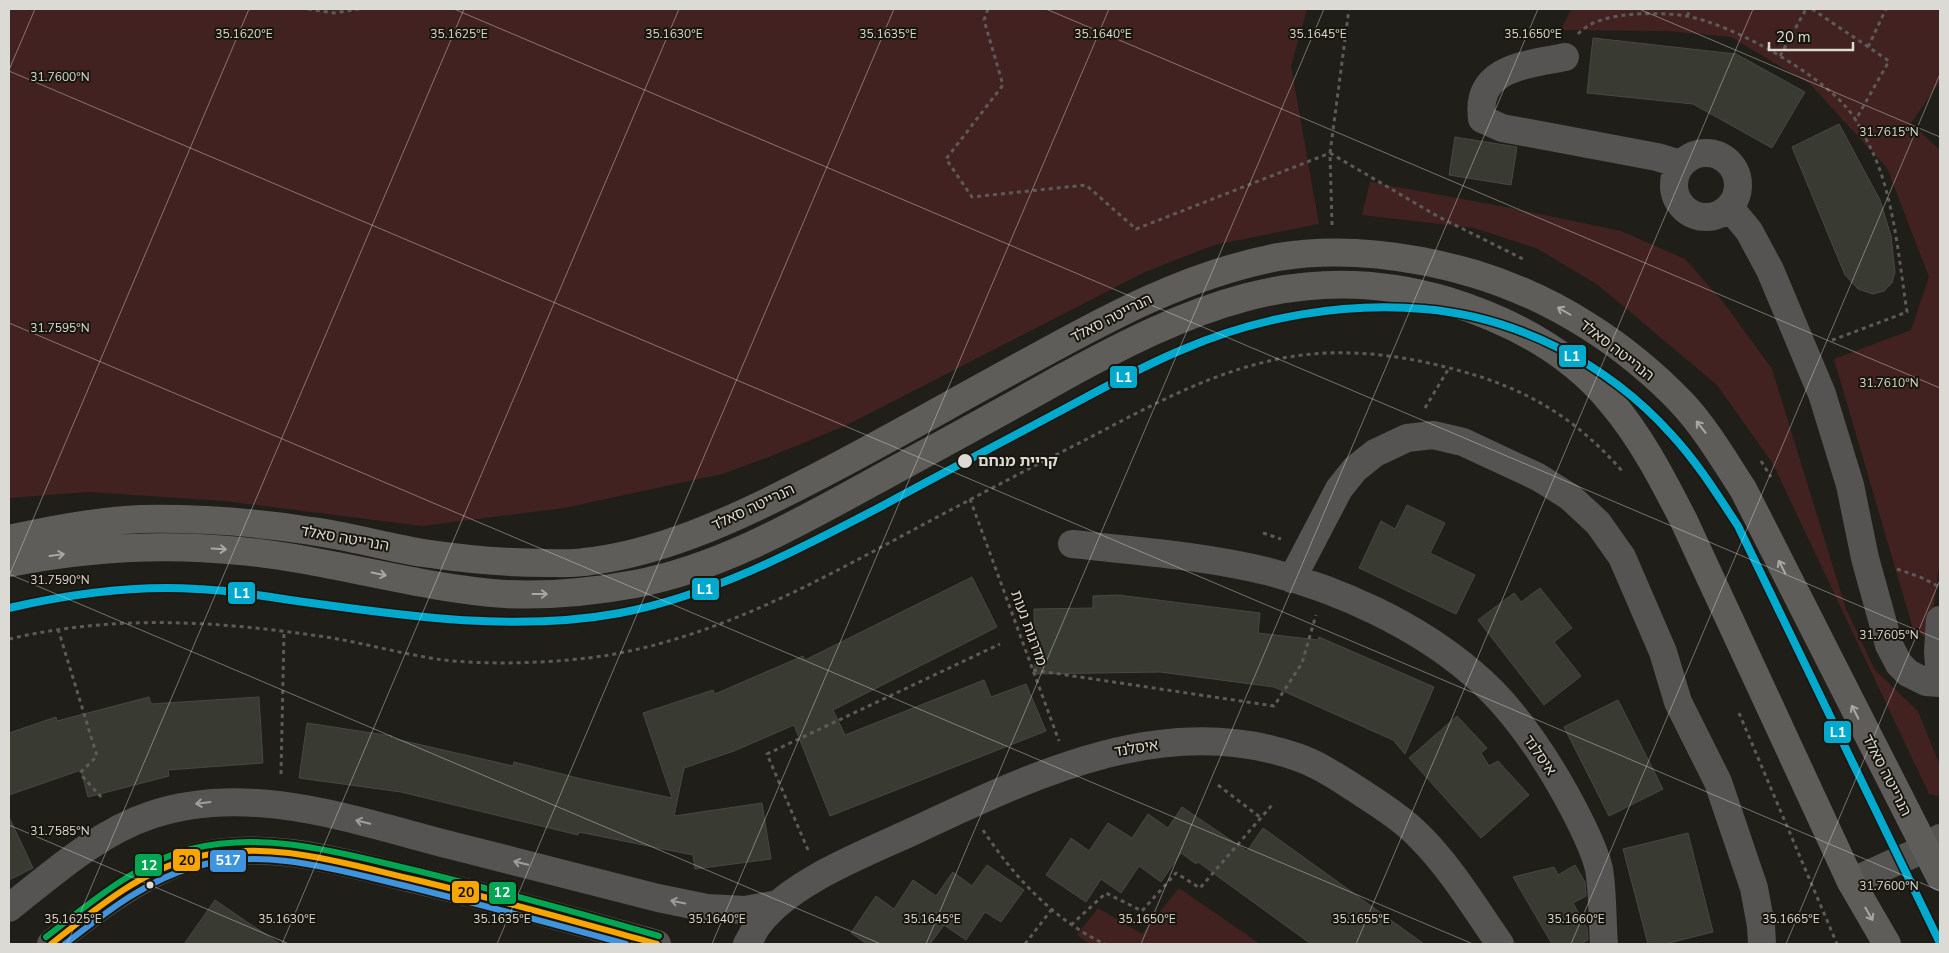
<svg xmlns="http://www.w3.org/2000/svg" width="1949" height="953" font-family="'Nunito Sans','Noto Sans Hebrew',sans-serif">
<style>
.green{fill:#422221}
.building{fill:#393b32;stroke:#474844}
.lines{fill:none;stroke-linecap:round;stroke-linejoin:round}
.path{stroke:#5c5b59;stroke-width:3;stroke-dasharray:4 4;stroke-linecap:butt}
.minor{stroke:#555452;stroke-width:28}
.major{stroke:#5f5d5a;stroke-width:28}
.bus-1-casing{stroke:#19160d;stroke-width:10}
.bus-2-casing{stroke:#19160d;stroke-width:10}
.bus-3-casing{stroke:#19160d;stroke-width:10}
.bus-1{stroke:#f7a600;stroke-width:6}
.bus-2{stroke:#4094de;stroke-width:6}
.bus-3{stroke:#00a651;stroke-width:6}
.rail-1-casing{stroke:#19160d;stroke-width:11}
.rail-1{stroke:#00a9ce;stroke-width:8}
.oneway{stroke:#aaa8a3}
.oneway2{stroke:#9f9e9a}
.ticks{fill:none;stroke:#dcdad4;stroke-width:1;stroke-opacity:0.45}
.stop-dot{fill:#dcdad4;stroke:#19160d;stroke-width:2}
.labels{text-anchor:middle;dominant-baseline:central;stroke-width:4;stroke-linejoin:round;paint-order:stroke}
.street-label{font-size:15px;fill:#dcdad4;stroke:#19160d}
.stop-label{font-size:15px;font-weight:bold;fill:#dcdad4;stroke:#19160d;text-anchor:start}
.ticks-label{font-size:12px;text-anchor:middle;fill:#dcdad4;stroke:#19160d;stroke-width:4;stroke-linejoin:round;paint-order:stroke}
.line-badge{stroke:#19160d;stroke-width:2}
.badge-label{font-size:14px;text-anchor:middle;font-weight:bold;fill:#fff}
.pale-badge-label{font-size:14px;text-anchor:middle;font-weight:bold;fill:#111}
</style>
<rect width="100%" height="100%" fill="#1f1e19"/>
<!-- green -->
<path class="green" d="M9 9H1307L1291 66 1319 224 1214 245 1145 272 845 426 766 458 722 474 564 508 422 526 224 501 88 492 9 498Z
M1571 9H1940V82L1911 123 1940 150V560L1929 640 1913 629 1834 359 1911 330 1929 277 1887 168 1810 84 1731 37 1667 31 1561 30Z
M1370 182 1511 208 1621 231 1685 259 1724 303 1772 369 1846 609 1875 670 1918 711 1940 766V793L1937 796 1929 794 1773 464 1717 385 1598 285 1538 249 1474 228 1362 215Z
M1179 888 1260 944H1090L1077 935 1098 908 1142 934Z"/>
<!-- building -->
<path class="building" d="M1593 38 1736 54 1805 92 1772 148 1693 104 1587 93Z
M1839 124 1880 200 1891 236 1895 272 1892 283 1884 291 1873 294 1858 289 1845 275 1792 147Z
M1455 137 1517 147 1511 185 1449 175Z
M1407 505 1445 523 1430 553 1475 575 1456 614 1359 568 1381 521 1395 529Z
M972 577 997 627 833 710 845 735 984 680 991 697 1026 684 1046 731 830 816 794 725 734 751 684 768 674 816 762 803 771 859 695 869 693 855 579 832 578 835 401 792 299 778 307 723 392 736 391 738 513 766 514 762 586 780 672 798 643 713 713 690 715 694 803 656 805 660Z
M1540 588 1572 628 1554 642 1581 676 1544 705 1478 620 1514 593 1521 602Z
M1118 595 1260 613 1258 633 1318 640 1319 637 1434 687 1405 754 1393 740 1274 687 1160 672 1035 674 1034 609 1093 608V596Z
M149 697 151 704 259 697 263 763 168 770 169 776 88 797 81 770 9 795V733L56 717 57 721Z
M1618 700 1663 789 1609 816 1564 727Z
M1457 716 1487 748 1481 753 1489 766 1498 761 1529 795 1481 838 1409 758Z
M1182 807 1247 851 1263 828 1424 944H1311L1198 862 1196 864 1181 853 1161 882 1139 866 1121 893 1101 879 1086 902 1046 875 1071 838 1089 851 1108 823 1132 838 1148 814 1168 828Z
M9 817 33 868 9 880Z
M1688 833 1713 932 1665 944H1648L1623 849Z
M987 865 1024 890 1001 922 985 912 966 940 944 925 930 944H867L851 933 876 896 894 909 913 880 936 896 953 872 972 886Z
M1575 865 1585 882 1586 896 1573 903 1587 928 1588 940 1581 944H1552L1513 877 1554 867 1558 875Z
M215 900 247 922 280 944H184Z"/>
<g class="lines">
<!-- path -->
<path class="path" d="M308 9 334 13 359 9
M988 9 984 20 1003 85 946 159 972 197 1086 185 1136 229 1330 153
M1812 9 1889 61 1855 121
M1687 16 1691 9
M1578 34C1590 21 1609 17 1626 15 1645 13 1668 13 1686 16 1732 24 1816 72 1846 107 1856 118 1865 136 1871 149 1894 195 1899 261 1907 312L1830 341
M1868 47 1886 9
M1780 56 1806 9
M1330 153 1437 216 1525 260
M1332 225 1330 153 1349 9
M1425 408 1449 368
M1761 461 1771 477
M970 499 1059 741
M1263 533 1281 539
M1897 569 1920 577 1938 586
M58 629 97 756 81 772 83 777 103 799
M9 639C117 614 217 621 326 637 363 643 399 653 436 659 484 666 561 663 609 655 718 636 815 583 911 531 969 500 1028 469 1087 439 1146 408 1204 376 1269 361 1332 346 1395 353 1457 370 1526 388 1576 418 1623 472
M1033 670 1274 706 1302 663 1316 615
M1739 713 1837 944
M281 774 284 632
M1218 785 1261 818
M983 830C1013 876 1055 921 1105 944
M808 850 767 754 1000 644
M1071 925 1106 893 1142 911 1176 873 1200 888 1272 805
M1025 944 1052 909"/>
<!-- minor -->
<path class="minor" d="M1565 57C1527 65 1475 67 1482 119L1502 128 1657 157 1680 164
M1674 185a32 32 0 1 1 64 0a32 32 0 1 1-64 0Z
M1730 208 1749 231 1770 270 1822 394 1850 485 1865 558 1889 645 1899 664 1908 673 1926 682 1940 683
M1072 544C1138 551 1205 556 1270 572 1340 590 1416 625 1471 672 1510 704 1541 750 1565 793 1576 813 1594 847 1599 869 1603 893 1602 920 1604 944
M1292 579 1339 489 1355 469 1375 453 1407 438 1433 435 1463 442 1538 477 1570 497 1598 523 1622 557 1663 652 1678 702 1718 782 1754 888 1761 926 1762 944
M1940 620 1938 651 1940 680
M1851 882 1924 849 1940 838
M9 908C52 874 97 833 151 815 249 782 353 820 450 845 519 863 589 880 658 898L707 908 745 910 778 904
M51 944C91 913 143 872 192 858 265 838 342 862 412 879 494 898 575 921 657 944
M747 944C751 938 754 930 758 925 790 881 869 852 918 829 1035 774 1166 711 1297 757 1318 764 1337 777 1356 789 1377 803 1402 818 1420 837 1451 868 1475 908 1500 944"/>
<!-- major -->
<path class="major" d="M9 539C52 530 96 521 140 519 197 518 255 522 311 531 349 536 386 547 423 553 464 559 505 563 546 563 559 563 572 564 584 562 658 554 733 520 799 486 878 446 955 401 1033 359 1111 316 1189 274 1278 257 1342 246 1414 256 1475 274 1554 298 1626 344 1683 404 1706 429 1724 460 1743 489L1940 877
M9 563C84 548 163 543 240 551 329 559 416 588 505 594 549 596 592 592 635 584 720 568 798 523 873 482 935 448 998 414 1060 379 1186 310 1301 256 1448 301 1509 320 1570 352 1611 402 1641 437 1663 480 1684 521L1851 882 1887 944"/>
<defs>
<path id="bus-1" d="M51 944C93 911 139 872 192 858 267 838 343 863 416 880 497 899 577 922 657 944"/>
<path id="bus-2" d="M65 944C104 914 146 880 194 867 265 846 340 871 410 887 482 905 554 924 626 944"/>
<path id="bus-3" d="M46 937C89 904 136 863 191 849 267 830 344 854 418 871 499 891 579 913 659 936"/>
</defs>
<!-- bus-1 casing -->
<use href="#bus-1" class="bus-1-casing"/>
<!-- bus-2 casing -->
<use href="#bus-2" class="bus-2-casing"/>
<!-- bus-3 casing -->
<use href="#bus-3" class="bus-3-casing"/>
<!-- bus-1 -->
<use href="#bus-1" class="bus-1"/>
<!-- bus-2 -->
<use href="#bus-2" class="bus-2"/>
<!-- bus-3 -->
<use href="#bus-3" class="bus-3"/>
<defs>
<path id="rail-1" d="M9 608C70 594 134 585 197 589 228 590 259 595 290 600 398 615 512 633 620 613 713 595 798 550 882 506 937 476 993 447 1049 417 1093 394 1137 368 1184 349 1258 317 1344 302 1424 309 1518 317 1608 364 1671 434 1697 462 1717 494 1738 526L1940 943"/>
</defs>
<!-- rail-1 casing -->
<use href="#rail-1" class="rail-1-casing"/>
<!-- rail-1 -->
<use href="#rail-1" class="rail-1"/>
</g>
<!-- one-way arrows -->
<defs><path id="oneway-shaft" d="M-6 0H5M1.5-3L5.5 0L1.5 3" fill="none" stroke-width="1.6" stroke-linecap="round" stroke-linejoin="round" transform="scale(1.25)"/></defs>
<g class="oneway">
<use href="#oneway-shaft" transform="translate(1564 311) rotate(-150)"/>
<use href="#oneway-shaft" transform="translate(1701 427) rotate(-128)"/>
<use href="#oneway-shaft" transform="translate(219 549) rotate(3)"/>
<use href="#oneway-shaft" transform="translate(57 555) rotate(-8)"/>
<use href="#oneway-shaft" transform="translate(1782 567) rotate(-117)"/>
<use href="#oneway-shaft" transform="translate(379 574) rotate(11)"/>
<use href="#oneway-shaft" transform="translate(540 594)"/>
<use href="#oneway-shaft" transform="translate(1855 712) rotate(-117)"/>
<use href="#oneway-shaft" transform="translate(1869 914) rotate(60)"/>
</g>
<g class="oneway2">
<use href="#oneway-shaft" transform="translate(203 803) rotate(173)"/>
<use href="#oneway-shaft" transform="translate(363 822) rotate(-166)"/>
<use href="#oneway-shaft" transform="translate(521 863) rotate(-166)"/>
<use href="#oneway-shaft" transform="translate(678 902) rotate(-169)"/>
</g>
<!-- ticks -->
<path class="ticks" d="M454 9 1940 640M1046 9 1940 388M1639 9 1940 137M9 70 35 9M9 71 1940 891M9 323 1473 944M9 574 881 944M9 576 249 9M9 825 289 944M67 944 464 9M282 944 679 9M497 944 894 9M712 944 1109 9M926 944 1324 9M1141 944 1538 9M1356 944 1753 9M1571 944 1940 74M1786 944 1940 580"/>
<!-- markers -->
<g class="stop-dot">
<circle cx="965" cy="461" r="8"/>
<circle cx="150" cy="885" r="4.5"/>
</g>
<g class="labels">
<!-- street labels -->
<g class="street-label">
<text transform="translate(1111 318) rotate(-27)">הנרייטה סאלד</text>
<text transform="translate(1617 350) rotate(38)">הנרייטה סאלד</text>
<text transform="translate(753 507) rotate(-25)">הנרייטה סאלד</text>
<text transform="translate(345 538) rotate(10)">הנרייטה סאלד</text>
<text transform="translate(1029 628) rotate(70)">מדרגות נעות</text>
<text transform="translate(1136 748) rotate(-9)">איסלנד</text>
<text transform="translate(1540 755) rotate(55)">איסלנד</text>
<text transform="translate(1887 775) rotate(63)">הנרייטה סאלד</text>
</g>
<!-- stop labels -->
<g class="stop-label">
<text x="978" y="461">קריית מנחם</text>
</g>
</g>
<g class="ticks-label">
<text x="244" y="38">35.1620°E</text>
<text x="459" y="38">35.1625°E</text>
<text x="1103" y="38">35.1640°E</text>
<text x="1318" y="38">35.1645°E</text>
<text x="1533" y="38">35.1650°E</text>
<text x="674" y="38">35.1630°E</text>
<text x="888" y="38">35.1635°E</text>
<text x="60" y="81">31.7600°N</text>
<text x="1889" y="136">31.7615°N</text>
<text x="60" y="332">31.7595°N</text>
<text x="1889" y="387">31.7610°N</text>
<text x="60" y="584">31.7590°N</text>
<text x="1889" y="639">31.7605°N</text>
<text x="60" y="835">31.7585°N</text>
<text x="1889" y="890">31.7600°N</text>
<text x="73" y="923">35.1625°E</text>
<text x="287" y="923">35.1630°E</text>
<text x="502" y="923">35.1635°E</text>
<text x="717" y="923">35.1640°E</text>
<text x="932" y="923">35.1645°E</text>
<text x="1147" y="923">35.1650°E</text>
<text x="1361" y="923">35.1655°E</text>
<text x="1576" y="923">35.1660°E</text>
<text x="1791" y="923">35.1665°E</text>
</g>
<g class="line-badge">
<rect x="1558" y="344" width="29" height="24" rx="5" fill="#00a9ce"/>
<rect x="1109" y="365" width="29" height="24" rx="5" fill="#00a9ce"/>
<rect x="691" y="577" width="29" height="24" rx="5" fill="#00a9ce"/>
<rect x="227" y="581" width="29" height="24" rx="5" fill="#00a9ce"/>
<rect x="1823" y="720" width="29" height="24" rx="5" fill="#00a9ce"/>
<rect x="172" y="848" width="29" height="24" rx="5" fill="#f7a600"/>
<rect x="209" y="849" width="38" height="24" rx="5" fill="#4094de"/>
<rect x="134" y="853" width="29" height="24" rx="5" fill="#00a651"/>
<rect x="451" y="880" width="29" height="24" rx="5" fill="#f7a600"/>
<rect x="488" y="881" width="29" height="24" rx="5" fill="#00a651"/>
</g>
<g class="badge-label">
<text x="1572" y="361">L1</text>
<text x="1124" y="382">L1</text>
<text x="705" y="594">L1</text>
<text x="242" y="598">L1</text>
<text x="1838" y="737">L1</text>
<text x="228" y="865">517</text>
<text x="149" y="870">12</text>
<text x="502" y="897">12</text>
</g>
<g class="pale-badge-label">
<text x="187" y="865">20</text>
<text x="466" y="897">20</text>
</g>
<!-- border -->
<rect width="1949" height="953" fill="none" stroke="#dcdad4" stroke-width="20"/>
<!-- scale -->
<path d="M1769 42v8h84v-8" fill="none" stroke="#dcdad4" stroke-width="2.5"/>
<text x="1776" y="42" font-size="15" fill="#dcdad4" stroke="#19160d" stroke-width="4" paint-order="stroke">20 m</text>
</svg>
